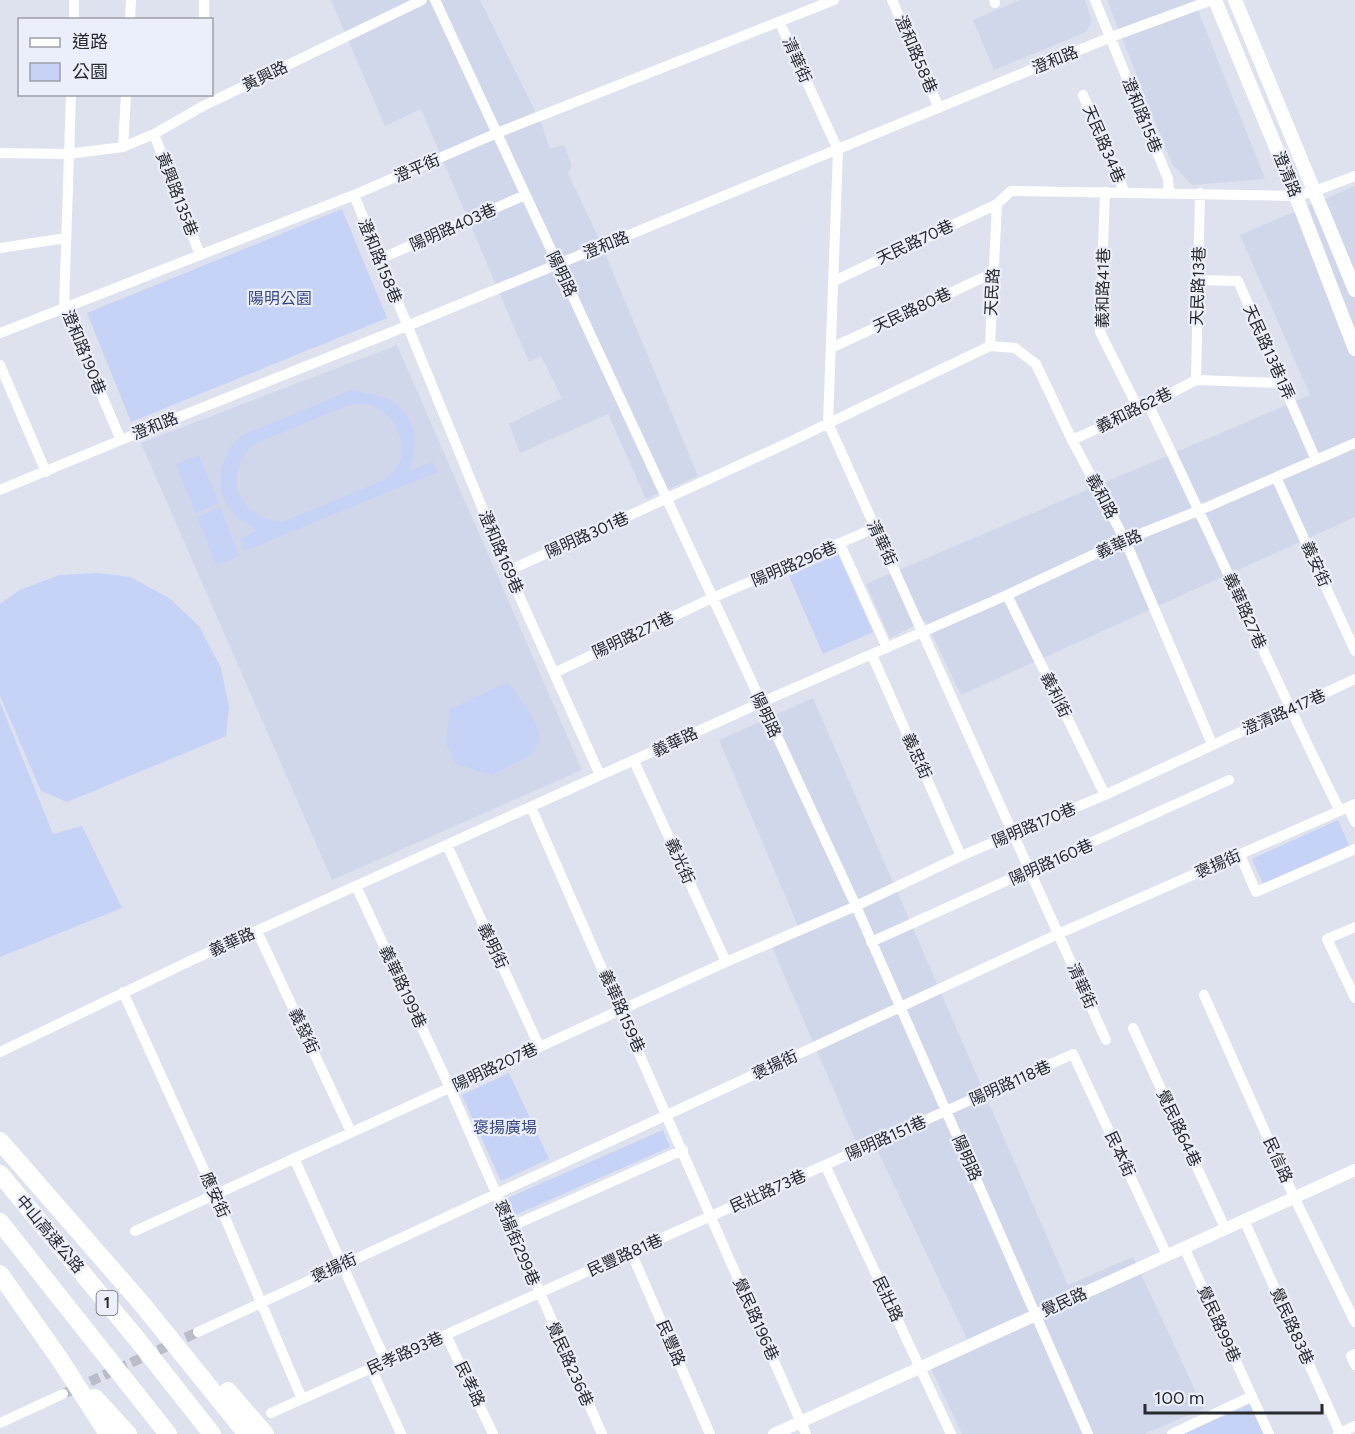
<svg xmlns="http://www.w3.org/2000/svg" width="1355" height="1434" font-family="Figtree,'Noto Sans TC',sans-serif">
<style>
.built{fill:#d1d7ea}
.green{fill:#c6d2f6;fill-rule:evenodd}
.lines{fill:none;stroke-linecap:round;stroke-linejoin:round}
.minor-tunnel{stroke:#babdc8;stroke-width:10;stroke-dasharray:10 5;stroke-linecap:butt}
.minor{stroke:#fff;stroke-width:10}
.tertiary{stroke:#fff;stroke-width:12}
.secondary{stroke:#fff;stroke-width:14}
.motorway{stroke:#fff;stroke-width:18}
.labels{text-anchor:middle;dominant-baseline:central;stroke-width:4.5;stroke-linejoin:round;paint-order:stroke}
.shield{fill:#ebeffb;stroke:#62656c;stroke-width:1.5}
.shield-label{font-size:15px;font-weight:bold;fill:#282a2e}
.street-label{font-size:16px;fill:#282a2e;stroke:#ebeffb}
.park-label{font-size:16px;fill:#394783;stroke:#ebeffb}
</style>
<rect width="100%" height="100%" fill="#dee2ee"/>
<!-- built -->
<path class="built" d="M331 0H480L542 125 550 149 564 145 572 166 568 173 600 241 698 476 646 499 608 414 520 453 509 424 562 398 541 356 529 362 421 109 385 126Z
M1020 0H1085L1092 21 1086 32 994 70 973 20Z
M1107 0H1194L1265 179 1192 185 1172 164Z
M1355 186V517L961 695 925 620 890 638 866 584 1310 395 1240 235Z
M397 345 582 770 332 880 141 443Z
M813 698 1068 1285 1133 1257 1204 1409 1144 1434H962L927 1360 967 1339 872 1139 857 1144 769 940 798 926 719 740Z"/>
<!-- green -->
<path class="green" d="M342 209 387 318 131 422 87 313Z
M349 391C401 394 427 419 409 471L433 462 437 472 244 551 240 539 257 530C251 526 243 522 237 517 212 494 217 460 239 437ZM360 404C386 403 406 432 401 458 399 467 391 474 384 480 360 490 335 500 311 510 302 513 291 520 281 521 263 521 248 511 240 496 230 478 241 459 252 445L346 406Z
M199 455 219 503 195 513 176 464Z
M220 507 239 556 216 565 197 517Z
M838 554 873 632 823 654 789 576Z
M98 573 130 577 169 598 199 626 221 668 229 707 226 736 67 802 41 791 0 696V604L20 590 59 575Z
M508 682 534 718 540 737 531 755 492 775 456 764 446 744 450 709Z
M0 702 53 834 82 826 122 908 0 957Z
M1338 820 1349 845 1263 884 1252 859Z
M509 1073 549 1159 501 1181 462 1095Z
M663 1130 670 1147 515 1215 508 1198Z
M1251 1404 1265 1434H1183Z"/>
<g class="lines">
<!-- minor-tunnel -->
<path class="minor-tunnel" d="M63 1394 198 1332"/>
<!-- minor -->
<path class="minor" d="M435 0 856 906 1088 1434
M892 0 939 108
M994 0 995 3
M1095 0 1168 179 1169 193
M74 20V0
M130 20 131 0
M204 20V0
M780 23 838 150 828 423 1106 1040
M71 94 64 308 121 440
M1083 95 1125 193
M154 134 200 255
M123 147 126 94
M0 153 68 154 123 147 154 134 203 106 422 0
M1105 192 1100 332 1139 410
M354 195 508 571 600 775
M0 248 66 238
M380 259 525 195
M1198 280 1238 281 1316 460
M834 281 997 204
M0 333 354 195 497 133 834 0
M990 346 1015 348 1036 364 1072 440 1125 540 1212 744
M831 348 993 273
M0 365 46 472
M1196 380 1200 193
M1148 404C1214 539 1273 677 1340 811
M1072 440 1139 410 1196 380 1282 383
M1276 477 1355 651
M0 490 121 440 407 326 1111 37 1212 0
M840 544 887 648
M508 571 781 446 990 346 997 204 1011 191 1296 196 1315 191 1355 176
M1007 595 1105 795
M872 655 961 856
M554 673 712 598 875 528
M634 761 726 962
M531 807 806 1434
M1348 807 1355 822
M447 845 539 1046
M1240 855 1256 892 1355 849
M356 886 450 1088 602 1434
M1355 927 1327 939 1355 998
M257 931 351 1132
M871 942 1229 780
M123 992 215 1194 302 1399
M1204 995 1294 1197 1355 1322
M1133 1028 1225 1228
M0 1052 192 960 760 703 1007 595 1125 540 1200 510 1355 443
M294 1158 386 1362
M825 1165 951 1434
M1244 1220 1340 1433
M510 1227 683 1150
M135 1231 726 962 856 906 961 856 1105 795 1355 679
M1184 1247 1269 1434
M631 1252 710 1434
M198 1332 1058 934 1355 804
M446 1335 493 1434
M1355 1354 1351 1356 1355 1365
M371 1368 401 1434
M271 1413 1073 1054 1167 1255
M0 1423 63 1394
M1172 1434 1252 1396
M1338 1434 1355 1426"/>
<!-- tertiary -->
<path class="tertiary" d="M774 1434 1355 1170"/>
<!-- secondary -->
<path class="secondary" d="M1215 0 1296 196 1355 349
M1235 0 1355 290"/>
<!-- motorway -->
<path class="motorway" d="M0 1141 142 1304 247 1434
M0 1174 137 1339 212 1434
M0 1222 168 1434
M0 1274 61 1361 108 1434
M228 1391 265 1434
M95 1398 128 1434"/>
</g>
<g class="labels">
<!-- shield labels -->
<rect class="shield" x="96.5" y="1291" width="21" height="24" rx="4.5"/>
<g class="shield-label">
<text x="107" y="1303">1</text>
</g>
<!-- street labels -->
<g class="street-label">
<text transform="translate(916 54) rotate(67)">澄和路58巷</text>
<text transform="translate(797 60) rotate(66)">清華街</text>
<text transform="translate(1055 60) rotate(-22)">澄和路</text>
<text transform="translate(265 76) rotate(-26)">黃興路</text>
<text transform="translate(1142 115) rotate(68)">澄和路15巷</text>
<text transform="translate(1104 144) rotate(67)">天民路34巷</text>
<text transform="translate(417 168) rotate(-23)">澄平街</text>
<text transform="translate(1287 174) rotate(68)">澄清路</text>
<text transform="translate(177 194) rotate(69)">黃興路135巷</text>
<text transform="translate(453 227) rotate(-24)">陽明路403巷</text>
<text transform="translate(915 242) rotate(-25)">天民路70巷</text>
<text transform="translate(606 245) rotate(-22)">澄和路</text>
<text transform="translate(380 261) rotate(68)">澄和路158巷</text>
<text transform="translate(562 274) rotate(65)">陽明路</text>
<text transform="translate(1198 286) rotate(-88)">天民路13巷</text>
<text transform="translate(1103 288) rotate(-89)">義和路41巷</text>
<text transform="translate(992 292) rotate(-87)">天民路</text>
<text transform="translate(912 310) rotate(-25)">天民路80巷</text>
<text transform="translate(84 352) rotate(68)">澄和路190巷</text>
<text transform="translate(1269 352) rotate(66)">天民路13巷1弄</text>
<text transform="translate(1134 410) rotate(-26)">義和路62巷</text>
<text transform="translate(155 426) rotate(-22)">澄和路</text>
<text transform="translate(1102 496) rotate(62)">義和路</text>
<text transform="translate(587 535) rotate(-24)">陽明路301巷</text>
<text transform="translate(882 543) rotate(65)">清華街</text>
<text transform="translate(1119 544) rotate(-24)">義華路</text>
<text transform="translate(501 552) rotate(67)">澄和路169巷</text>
<text transform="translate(794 564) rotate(-23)">陽明路296巷</text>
<text transform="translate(1316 564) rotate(66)">義安街</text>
<text transform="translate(1245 611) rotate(66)">義華路27巷</text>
<text transform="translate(633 635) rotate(-25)">陽明路271巷</text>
<text transform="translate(1056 695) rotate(64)">義利街</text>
<text transform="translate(1284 712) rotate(-24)">澄清路417巷</text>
<text transform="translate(766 715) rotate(65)">陽明路</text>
<text transform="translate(675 742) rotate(-25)">義華路</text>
<text transform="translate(917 756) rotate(66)">義忠街</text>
<text transform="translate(1034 825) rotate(-23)">陽明路170巷</text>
<text transform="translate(680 861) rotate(66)">義光街</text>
<text transform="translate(1051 862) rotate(-24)">陽明路160巷</text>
<text transform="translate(1218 864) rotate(-24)">褒揚街</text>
<text transform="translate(232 942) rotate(-24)">義華路</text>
<text transform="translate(493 946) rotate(65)">義明街</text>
<text transform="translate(1082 986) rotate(66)">清華街</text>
<text transform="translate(403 987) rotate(65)">義華路199巷</text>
<text transform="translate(622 1011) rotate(66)">義華路159巷</text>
<text transform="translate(304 1031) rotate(65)">義發街</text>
<text transform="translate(775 1065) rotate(-25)">褒揚街</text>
<text transform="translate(495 1067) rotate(-25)">陽明路207巷</text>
<text transform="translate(1010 1083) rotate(-24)">陽明路118巷</text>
<text transform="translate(1179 1128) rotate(65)">覺民路64巷</text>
<text transform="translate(886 1138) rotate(-24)">陽明路151巷</text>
<text transform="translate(1120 1154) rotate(65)">民本街</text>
<text transform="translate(967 1158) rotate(66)">陽明路</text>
<text transform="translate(1278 1160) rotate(66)">民信路</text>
<text transform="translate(768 1191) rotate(-24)">民壯路73巷</text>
<text transform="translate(215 1195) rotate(66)">應安街</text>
<text transform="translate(50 1234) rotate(50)">中山高速公路</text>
<text transform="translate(517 1243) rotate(67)">褒揚街299巷</text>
<text transform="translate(625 1255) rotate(-24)">民豐路81巷</text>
<text transform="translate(334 1268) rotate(-25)">褒揚街</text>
<text transform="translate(888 1299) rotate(65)">民壯路</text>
<text transform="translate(1064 1302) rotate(-24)">覺民路</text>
<text transform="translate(756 1319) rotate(66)">覺民路196巷</text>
<text transform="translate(1219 1324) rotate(66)">覺民路99巷</text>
<text transform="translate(1292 1326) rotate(66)">覺民路83巷</text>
<text transform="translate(671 1343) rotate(67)">民豐路</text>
<text transform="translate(405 1353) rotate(-24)">民孝路93巷</text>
<text transform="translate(570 1364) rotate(66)">覺民路236巷</text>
<text transform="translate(470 1384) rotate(65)">民孝路</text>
</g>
<!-- park labels -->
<g class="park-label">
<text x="280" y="298">陽明公園</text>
<text x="505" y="1127">褒揚廣場</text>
</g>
</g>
<!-- legend -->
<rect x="18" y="18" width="195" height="78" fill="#ebeffb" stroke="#9da0a9" stroke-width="1.5"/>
<rect x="30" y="38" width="30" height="9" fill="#ffffff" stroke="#9da0a9" stroke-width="1.5"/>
<text x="72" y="48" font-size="18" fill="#282a2e">道路</text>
<rect x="30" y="63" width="30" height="18" fill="#c6d2f6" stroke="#9da0a9" stroke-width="1.5"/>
<text x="72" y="78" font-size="18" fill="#282a2e">公園</text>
<!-- scale -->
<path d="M1145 1404v9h177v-9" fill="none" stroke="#282a2e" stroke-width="3"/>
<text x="1154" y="1404" font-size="18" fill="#282a2e" stroke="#ebeffb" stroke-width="4.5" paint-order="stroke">100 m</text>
</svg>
